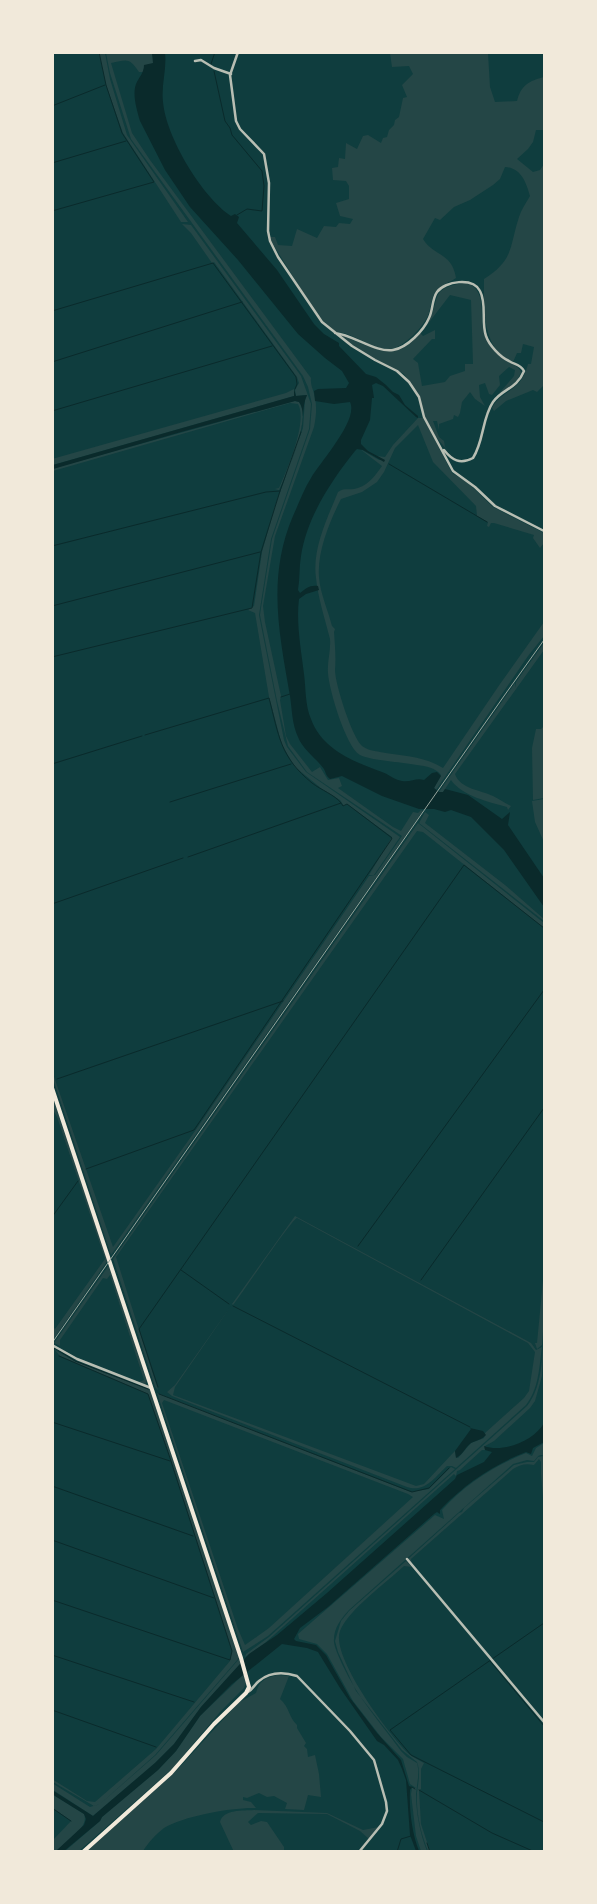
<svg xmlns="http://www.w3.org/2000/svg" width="597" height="1904" font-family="'IBM Plex Sans',sans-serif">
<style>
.green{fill:#244646;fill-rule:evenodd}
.water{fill:#0a2a2b}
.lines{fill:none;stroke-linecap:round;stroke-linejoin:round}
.stream{stroke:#0a2a2b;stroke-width:1}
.minor{stroke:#b8beb3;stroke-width:2.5}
.secondary{stroke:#f1e9da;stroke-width:4}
.rail{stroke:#97a49c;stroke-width:1}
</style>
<rect width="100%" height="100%" fill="#0f3d3e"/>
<!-- green -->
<path class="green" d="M99 53H105L110 79 127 135 188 222H181L123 133 106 85Z
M106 53H152L154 63 144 69 143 72H139C129 57 127 60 111 63L132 133 150 160 311 378C310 385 314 391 315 398 317 408 316 417 314 427L275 536 263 606 265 622 281 696 280 700 286 736 290 744 312 772 320 767 328 780 339 778 342 786 338 788 393 827 401 831 413 812 418 813 421 810 423 811 111 1255 53 1079 52 1071 113 1247 195 1131 369 876 375 875 402 836 307 772 288 746 277 701 260 615 261 608 272 539 310 429 312 404 308 387 303 376 131 139 110 73Z
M390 53H488L490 87 495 102 517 101C521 85 529 81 544 77L543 130H536L533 142 528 149 517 159 533 172 540 170 544 164V385L537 392 533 390 506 401 494 411 492 408C502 389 521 393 528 364H531L534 347 523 344 521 353H517L513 362C481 350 484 306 484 279 514 260 509 248 519 217 521 210 526 203 530 196 526 182 521 168 505 167L500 179 493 185 470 200 454 207 440 220 435 218 423 239C434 257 452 252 456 278 450 282 441 285 436 291 432 296 431 306 429 313 425 325 404 348 390 349 371 350 354 332 335 332L323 321 310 304 271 241 270 237H275L278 245 292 246 297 229 317 238 324 226 336 227 339 223 350 224 353 219 340 216 336 203 349 199V186L346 181 333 180 332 168 338 167 339 158 345 159 346 143 357 149 363 136 368 135 381 143 383 138 387 137 389 130 394 125 395 120 399 117 403 98 407 97 402 85 413 74 409 66 392 67Z
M182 224 191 225 301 376 311 404 309 429 271 539 259 615 284 740 287 747 306 772 400 837 374 875H369L392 837 347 804 344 806 340 800 322 789 295 767 282 745 269 697 255 613 248 610 254 606 262 552 275 506 303 428 305 400 307 395 296 396 295 390 299 383 297 377 214 262 212 263 191 233Z
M468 282C491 297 475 319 488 339 491 346 497 353 503 358 509 364 518 364 521 372L517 381 495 398 514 376 515 370 509 367 499 376 500 385 492 395 489 394 485 383 479 385 480 397 485 406 475 399 470 392 462 402 460 413 458 417 454 415 453 419 439 424V430L437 421H433L439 437 444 441 445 447 455 459 435 436 425 417 419 397 404 374 362 352 337 334C350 338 381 354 394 350 404 347 412 340 419 332L423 336 435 330V339H432L413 359 418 363 422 386 445 382 450 376 465 371V364H473L471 300 450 295 427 325C443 295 427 289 468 282Z
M294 389V396L53 465 52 459 286 393Z
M295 401 299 402C312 418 287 473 279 490L275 489 279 488C287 470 308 421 298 404L290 403 53 471 52 469 65 465Z
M418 418H424L452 473 467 482 493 507 544 533V543L540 548 533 538 534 535 494 523H491L489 527 487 526 488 522 477 516 476 506 433 462 418 425 395 448 384 472 377 482 362 492 341 499C330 521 317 551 319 577 320 593 328 610 332 626L335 629 334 632C335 645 336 658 335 670 335 684 352 737 362 746 367 750 375 751 380 752 402 756 424 756 443 768L500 684 544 622V636L528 656 436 790 434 788 441 775C436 768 426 766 417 765 403 762 372 761 360 755 346 747 329 690 328 673 327 662 331 651 330 639 325 619 318 598 316 578 312 549 327 519 338 492 343 488 348 490 354 489 367 487 375 476 382 466L360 449 379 460H384L377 456 385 457 393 445Z
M544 643V650L455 774C460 789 481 790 493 796 499 799 505 803 511 806L508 810 507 807C489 802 462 796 451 780L443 792H439L515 683V688L516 682Z
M544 726V798L533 800 532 748 536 729H541Z
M544 799V842L535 822 532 801Z
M425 812 429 815 425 823 505 885 544 919V921L419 823Z
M418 823 544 923V928L423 832 417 831 116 1257 158 1390 155 1387 113 1259Z
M53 1098 108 1260 53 1340V1327L55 1329 105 1259 57 1117 53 1110V1121Z
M295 1216 531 1343 536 1350 542 1347C539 1368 539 1388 526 1405L456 1468 452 1466H447C435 1477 425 1493 407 1487L172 1396 167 1392 175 1385 231 1306 175 1387 173 1395 416 1486 424 1484 452 1454 455 1451 456 1457 458 1458 471 1443 484 1438 485 1433 524 1398 529 1391 535 1352 528 1343 297 1218C291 1220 242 1294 233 1305L232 1304Z
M109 1265 147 1381 145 1384 139 1382 144 1380 110 1275 107 1279 103 1278 60 1340V1346L54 1343Z
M544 1270V1319L542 1345 537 1349 535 1343H537Z
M544 1331 542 1376 535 1401 530 1408 494 1441 485 1446V1450H482L460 1470 457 1471 456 1476 454 1474 265 1643 245 1657 246 1654 269 1637 527 1406C543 1386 542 1355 544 1331Z
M55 1350 75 1361 150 1390 239 1658 155 1755 100 1804 94 1806 53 1782 52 1779 87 1801 95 1802 156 1749 230 1661 232 1651 170 1458 148 1394 60 1356Z
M157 1393 411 1492 429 1489 451 1467 455 1469 268 1636 243 1652ZM164 1400 408 1494 413 1497 269 1628 245 1645 238 1629 162 1403Z
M544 1443V1456C539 1453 537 1458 534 1461L527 1460 513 1464 349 1610C341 1619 333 1629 334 1642 335 1649 339 1657 342 1664 357 1697 380 1722 401 1751L407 1757 417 1763C420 1773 417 1783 416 1794 416 1813 420 1833 427 1851H421L416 1836 411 1794 412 1788H416L410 1784 403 1759 381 1737 353 1701 327 1654 317 1644 299 1639 298 1634 435 1515 444 1519 442 1510C464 1485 495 1465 526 1453L532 1456 536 1448Z
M543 1456 544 1510 541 1474V1462L539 1459 534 1465C525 1463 520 1465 513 1469L411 1559 412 1564 408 1559 459 1513 462 1512 464 1508 514 1465 527 1462H534L538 1457Z
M406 1561 412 1567 404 1566C386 1583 349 1609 340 1631 330 1656 391 1738 410 1755 414 1758 419 1760 424 1763L421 1769V1789L419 1790 421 1824 430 1851H428C421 1834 416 1813 417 1793 418 1783 421 1773 417 1762L402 1750 356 1691 338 1652 335 1641 341 1621 349 1611Z
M239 1659 241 1663 201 1707 174 1744 155 1763 93 1816 53 1790 52 1783 90 1807 100 1804 156 1755Z
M244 1674 246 1683 244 1688 220 1712 172 1769 79 1851 64 1852 100 1821 102 1817 158 1770 176 1751 200 1716Z
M277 1675 289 1676 280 1699C290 1708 288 1716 297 1725V1728L306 1743 304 1746 307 1749 308 1757 315 1755 319 1774 321 1797 308 1795 304 1810 285 1809 287 1803 274 1796 267 1797 259 1793 247 1798 243 1797V1800L251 1802 256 1808C234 1807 183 1816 164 1828 156 1834 148 1843 143 1851L85 1852 178 1769 238 1703 256 1693C259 1681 265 1678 277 1675Z
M52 1794 84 1814C90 1827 65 1843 56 1851H53V1840L71 1821 53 1808Z
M254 1810 327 1813 363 1830 379 1827 369 1839 360 1831 327 1814 258 1813 248 1822 251 1825 261 1821 267 1822 284 1847V1851L234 1852 220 1822C223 1809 243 1811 254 1810Z"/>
<!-- water -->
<path class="water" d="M152 53H165C167 69 161 85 163 102 166 137 202 197 231 216L235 214 239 217 237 223 277 270 314 324 324 334 339 343V346L366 374 376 377 386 385 393 392 399 395 405 405 418 416V418L416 417 383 386 376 383 372 385 374 398H372L370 420 361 440V444L368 451 385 460 384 462 363 450 357 449 355 451C331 481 307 517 301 556 299 567 300 579 298 590L300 593C307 588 309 585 318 586L319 590 306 594 299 599C296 623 301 649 304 674 306 689 305 705 311 719 322 750 355 762 382 772 388 774 392 778 398 780 410 784 415 777 424 780L432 773 437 772 441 776 434 788 439 792H443L445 789 468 795 502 819 510 812 508 825 544 878V907L504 850 471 817 451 810 445 812 434 809H419L382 796 342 776 330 779C326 776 326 773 324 769 316 758 303 750 298 737 292 725 292 709 290 696 279 633 267 577 293 516 299 503 304 489 311 478 320 462 359 420 350 402L334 404 315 401 314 391 318 389 346 388 349 383 342 371 325 358 298 334 238 260 190 207 165 170 140 121C137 110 132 95 136 84 139 77 144 73 144 65L153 63Z
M294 389 296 396 307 395C301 407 305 423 299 438 302 428 306 411 299 402L295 401 181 432 53 469V465L294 396Z
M544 1423V1442L533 1448 531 1454 526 1452C495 1464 466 1483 443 1507L440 1510V1514L437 1512 434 1514 328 1607 300 1628 294 1639 296 1641 316 1645 326 1655 350 1698 377 1733 401 1760 409 1786 412 1787 410 1790C409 1810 412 1833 419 1851H416L410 1835 406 1780 402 1769 398 1760 384 1745 377 1741 340 1688 318 1652 307 1648 282 1644 232 1684 200 1716 176 1751 158 1770 102 1817 100 1821 64 1851H56L84 1825 86 1819 84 1814 55 1796 53 1794 52 1790 93 1816 155 1763 174 1744 201 1707 249 1654 277 1635 327 1593 455 1479 457 1475 484 1462 492 1452 485 1450 484 1446C503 1453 534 1441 544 1423Z
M470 1428 483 1431 486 1435C481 1440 477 1440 471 1443 465 1447 464 1454 456 1458L455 1451 471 1429Z"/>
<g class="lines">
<!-- stream -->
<path class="stream" d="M211 64 215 52
M214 71 225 121 230 128 232 135 262 171 264 186 262 211 247 209 237 215
M52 106 105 85
M52 163 126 141
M52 211 154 182 122 133 106 85 99 52
M52 311 213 263 296 377 297 384 295 389
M52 362 242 302
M52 411 272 346
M389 464 487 522
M52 546 266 492 280 491
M52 606 260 552
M52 657 252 608 261 552 280 491 301 432
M281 697 290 694
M145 735 269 698C279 736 280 757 312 783 321 790 335 795 341 803L188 857
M52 764 142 736
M170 802 291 764
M52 904 183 858
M57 1079 283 1001
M86 1169 194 1130 391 840 392 838 347 804 343 806 341 803
M52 1217 78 1181
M358 1246 544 990
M181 1270 229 1304
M421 1280 544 1108
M233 1306 470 1427
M52 1352 55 1348 75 1361 148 1389
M158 1387 139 1329 464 865 544 928
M159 1394 412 1492 429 1488 449 1468
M52 1422 170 1461
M52 1486 193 1536
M52 1540 214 1598
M52 1600 230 1660 232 1651 170 1458 148 1394 59 1356
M544 1623 390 1730 411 1755 544 1822
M52 1655 194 1702
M490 1661 544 1726
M52 1710 156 1747
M412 1787 415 1789
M419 1790 492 1833 535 1852
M52 1808 71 1821
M427 1843 430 1852
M397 1852 401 1839 411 1836"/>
<!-- minor -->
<path class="minor" d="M238 52 230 75 236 121 240 129 264 154 269 183 268 231 270 241 278 257 322 322 352 346 375 360 397 371 409 382 419 397 424 417 453 471 475 487 495 506 544 531
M195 61 201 60 214 68 231 74
M335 333C353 335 377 353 393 350 407 348 424 330 429 318 433 310 432 299 437 292 445 281 473 277 480 291 487 304 481 322 486 336 489 345 500 357 509 361 515 365 520 364 524 371 517 389 502 389 493 402 482 418 484 441 473 458 460 465 452 460 444 450
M52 1345 77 1359 151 1388
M407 1559 544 1722
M248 1692C253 1689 254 1685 259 1681 270 1672 284 1672 297 1676L350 1731 374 1760 386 1802 387 1811 382 1824 359 1852"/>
<!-- secondary -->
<path class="secondary" d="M52 1088 241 1658 249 1687 246 1693 214 1724 171 1773 83 1852"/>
<!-- rail -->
<path class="rail" d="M52 1343 504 696 544 640"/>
</g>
<!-- border -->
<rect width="597" height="1904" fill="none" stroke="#f1e9da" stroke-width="108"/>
</svg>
